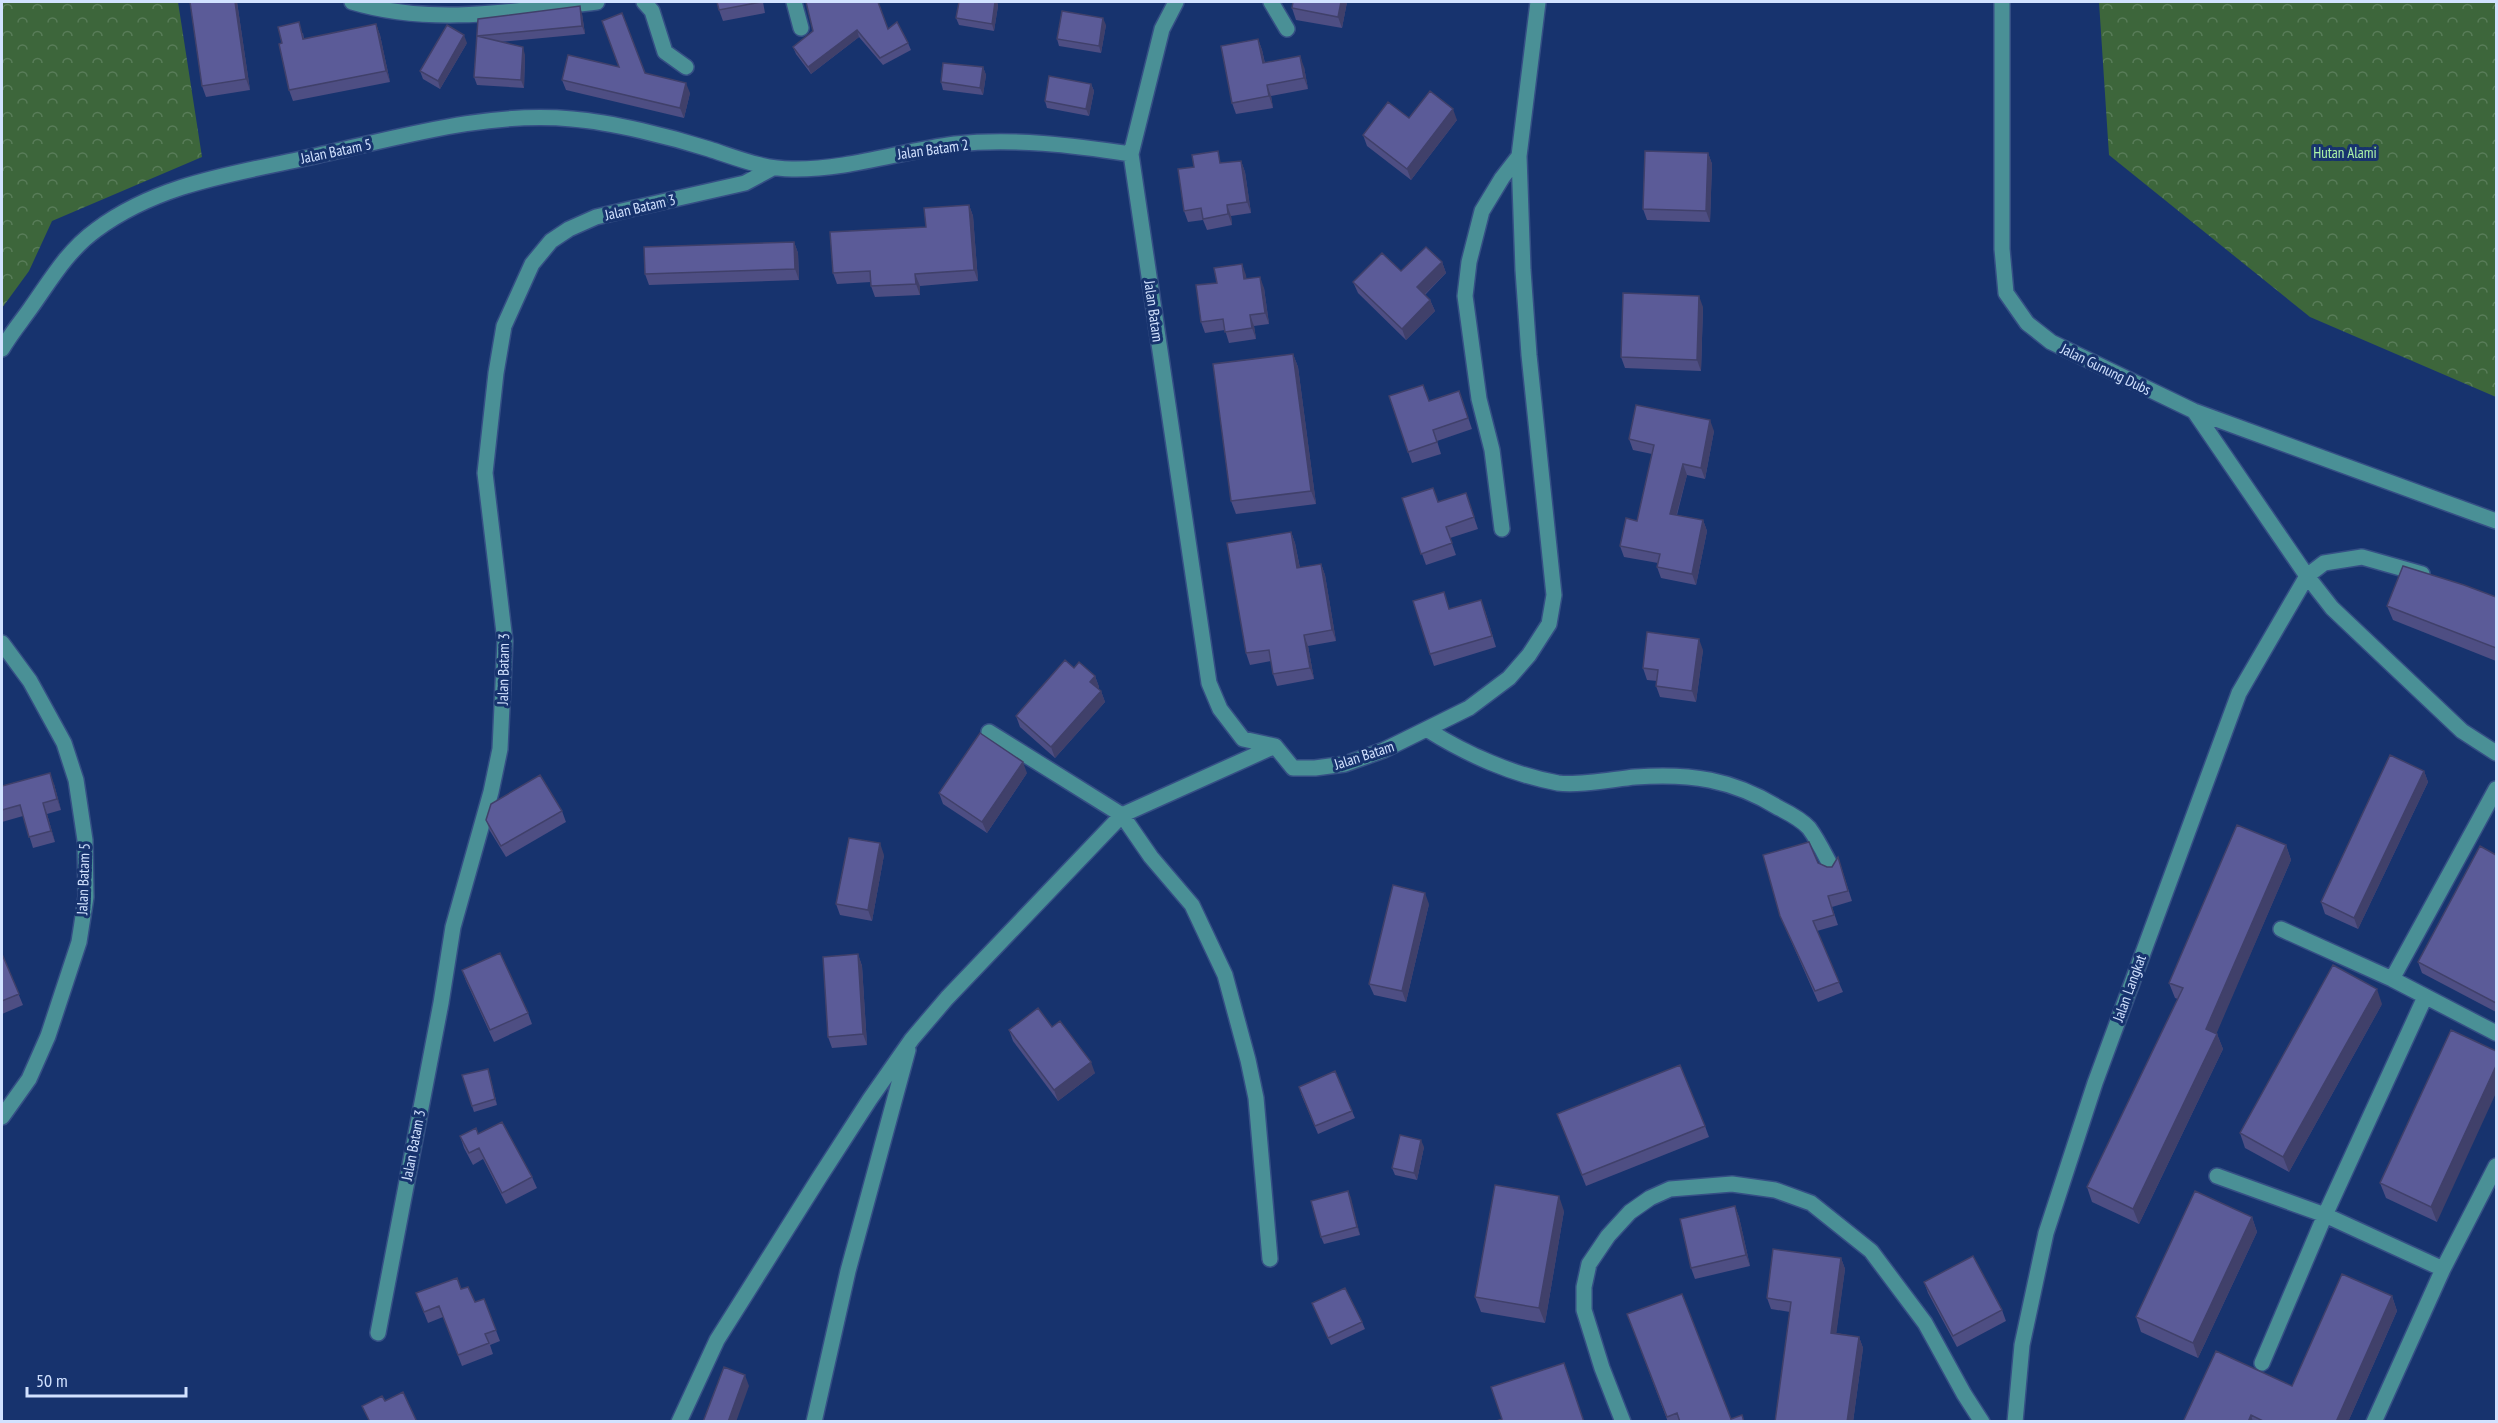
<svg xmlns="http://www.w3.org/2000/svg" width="2498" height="1423" font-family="'PT Sans Narrow',sans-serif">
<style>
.forest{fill:url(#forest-crowns)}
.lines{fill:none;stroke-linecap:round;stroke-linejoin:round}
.minor-casing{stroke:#354f85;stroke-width:18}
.minor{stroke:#4a9096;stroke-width:15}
.wall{fill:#4e4e83}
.shaded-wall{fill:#40406a}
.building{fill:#5b5b98;stroke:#40406a;stroke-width:1.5}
.labels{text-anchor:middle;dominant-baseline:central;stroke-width:6;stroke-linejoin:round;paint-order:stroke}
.street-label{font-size:15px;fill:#d2e2ff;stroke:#17336e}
.park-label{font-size:15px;fill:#acf4a7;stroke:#17336e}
</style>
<defs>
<pattern id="forest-crowns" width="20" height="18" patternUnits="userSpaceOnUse" patternTransform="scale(1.5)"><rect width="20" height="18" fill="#3d663b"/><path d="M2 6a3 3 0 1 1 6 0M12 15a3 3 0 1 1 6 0" fill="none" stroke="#587c58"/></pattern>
</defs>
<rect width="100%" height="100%" fill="#17336e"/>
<!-- forest -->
<path class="forest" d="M2 2H178L202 157 52 221 29 271 2 308Z
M2099 2H2496V397L2310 317 2109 155Z"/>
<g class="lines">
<defs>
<path id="minor" d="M352 2C431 26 516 11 597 2
M644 2 652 11 665 52 686 67
M794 2 801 28
M1176 2 1162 29 1131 154 1209 683 1220 709 1243 739 1275 746 1293 768H1315L1345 764 1384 750 1469 708 1509 678 1529 655 1549 624 1554 595 1529 355 1523 270 1519 156 1538 2
M1271 2 1287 29
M2002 2V249L2006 293 2027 323 2051 342 2194 411 2496 521
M2 349C10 335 20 323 30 309 50 281 67 251 96 230 162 181 242 173 319 155 401 137 488 111 572 119 612 122 671 137 709 149 737 158 763 169 792 169 847 170 901 151 955 144 1014 138 1072 145 1131 154
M2194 411 2307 576 2332 608 2462 731 2496 753
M1502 529 1492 450 1479 399 1465 296 1469 262 1482 211 1502 178 1519 156
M2 643 30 681 64 743 76 780 85 840 86 897 79 942 48 1036 29 1079 2 1117
M1428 730C1466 754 1513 775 1558 783 1578 786 1614 779 1635 777 1690 773 1732 779 1779 808 1789 813 1802 820 1809 828 1818 840 1825 855 1832 868
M989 732 1122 815 1151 857 1192 905 1225 975 1248 1060 1256 1098 1270 1259
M2281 929 2392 979 2496 1033
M2392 979 2496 789
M2217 1176 2325 1215 2443 1269
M378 1333 441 1003 453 927 491 792 500 749 505 641 485 473 496 373 504 326 532 264 551 241 569 229 596 217 626 210 745 183 771 169
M2262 1363 2325 1215 2425 997
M679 1422 717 1340 819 1178 870 1099 912 1039 947 998 1122 815 1275 746
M814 1422 848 1271 908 1050
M1623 1422 1602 1368 1584 1310V1287L1589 1264 1608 1236 1630 1212 1650 1198 1670 1189 1732 1184 1775 1190 1811 1203 1871 1251 1925 1323 1964 1394 1982 1422
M2015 1422 2022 1345 2046 1233 2095 1083 2239 693 2307 576 2324 563 2362 557 2422 574
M2374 1422 2443 1269 2496 1166"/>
</defs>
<!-- minor casing -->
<use href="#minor" class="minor-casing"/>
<!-- minor -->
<use href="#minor" class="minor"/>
</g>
<!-- wall -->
<path class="wall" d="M190 2H237L250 90 206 97 202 86Z
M717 2H763L765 13 723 21 719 10Z
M959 2H997L998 6 994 31 959 25 956 18Z
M1347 2 1342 28 1296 20 1292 8Z
M582 14 585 34 500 42 525 55 524 88 477 85 474 77 478 19Z
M376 24 380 35 390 82 293 101 289 90 282 43 303 33 304 39Z
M1106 25 1101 53 1059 46 1057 39Z
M888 29 908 43 911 50 883 65 859 37 811 74 796 54 793 47 813 31Z
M1258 39 1262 50 1265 63 1304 67 1308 89 1271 96 1273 108 1236 114 1232 103Z
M467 43 440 89 423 79 420 71Z
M983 67 986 75 983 95 943 90 941 82Z
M645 73 690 93 684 118 566 90 562 80Z
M1091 84 1094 91 1089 116 1047 108 1045 101Z
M1409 118 1457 120 1411 180 1367 146 1363 135Z
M1708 153 1712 164 1710 222 1647 220 1643 209Z
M1241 161 1245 172 1251 213 1231 216 1232 225 1207 230 1203 220 1188 222 1184 211 1222 163Z
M969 205 973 216 978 281 920 286V295L875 297 871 286V282L837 284 833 273Z
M794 242 798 253 799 280 649 285 645 274Z
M1442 262 1446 273 1425 295 1430 300 1435 311 1406 340 1358 293 1353 282Z
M1242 264 1246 279 1264 288 1269 324 1254 326 1256 339 1229 343 1225 330 1205 333 1201 322 1217 283Z
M1703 307 1701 371 1625 368 1621 357Z
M1293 354 1298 367 1316 504 1236 514 1231 501Z
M1459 391 1472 429 1437 441 1441 454 1412 463 1389 396 1429 401Z
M1714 431 1705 479 1687 475 1677 515 1703 520 1707 531 1696 585 1661 578 1657 567 1658 563 1624 557 1620 546 1637 521 1652 454 1633 450 1629 439Z
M1466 493 1478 529 1450 538 1456 555 1426 565 1402 498 1438 502Z
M1291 532 1295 543 1300 568 1321 564 1325 575 1336 641 1308 646 1314 679 1277 686 1273 674 1271 661 1250 665 1246 653Z
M2496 597V661L2393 620 2387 606Z
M1450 609 1485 611 1496 647 1434 666 1430 654Z
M1703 650 1696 702 1660 697 1656 686 1657 681 1647 680 1643 668Z
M1074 668 1095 676 1099 687 1098 689 1101 691 1105 702 1055 758 1020 727 1016 716Z
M2424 771 2428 782 2358 929 2325 914 2321 902Z
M1027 773 987 833 943 804 939 793Z
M54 784 61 810 47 814 55 842 33 848 23 816 2 822V786Z
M562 811 566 822 506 857 490 831 486 820Z
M2286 845 2291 860 2216 1033 2217 1034 2223 1049 2139 1224 2092 1202 2087 1187 2178 999 2175 998 2169 983Z
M884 855 872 921 840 915 836 904Z
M2496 855V1012L2422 973 2418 962Z
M1838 857 1852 901 1832 907 1838 925 1817 931 1843 992 1818 1002 1780 916 1818 863 1827 867H1832Z
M1429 904 1406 1002 1374 995 1369 984Z
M2 954 23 1005 2 1014Z
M858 954 862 966 867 1045 832 1048 828 1037Z
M462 970 528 1013 532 1024 494 1042 466 981Z
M2382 1004 2289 1172 2245 1148 2240 1133Z
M1009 1030 1095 1073 1058 1101 1013 1041Z
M2451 1030 2437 1222 2386 1198 2380 1183Z
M488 1069 497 1105 474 1112 472 1106Z
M1301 1094 1352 1111 1355 1118 1318 1134Z
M1557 1114 1705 1126 1709 1137 1586 1186Z
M478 1134 532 1177 537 1188 506 1204 483 1159 473 1165 464 1148 460 1136Z
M1424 1147 1417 1180 1395 1175 1392 1168Z
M1348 1191 1360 1235 1324 1244 1321 1237Z
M1735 1206 1739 1217 1750 1266 1695 1279 1691 1268Z
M1564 1211 1545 1323 1481 1312 1475 1297Z
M2252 1217 2257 1232 2198 1358 2141 1332 2136 1317Z
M1841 1258 1845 1269 1836 1333 1859 1337 1863 1348 1853 1422H1775L1790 1312 1771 1309 1767 1298Z
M1924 1282 2002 1310 2006 1321 1957 1347 1928 1293Z
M461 1289 475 1302 484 1299 500 1341 490 1345 493 1354 462 1366 443 1317 428 1323 416 1293Z
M2392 1296 2397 1311 2348 1422H2183L2292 1386Z
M1312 1303 1362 1322 1365 1329 1331 1345Z
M1627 1314 1731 1419 1744 1422H1668Z"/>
<!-- shaded-wall -->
<path class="shaded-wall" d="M235 2H237L250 90 246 79Z
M995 2H997L998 6 994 31 992 24Z
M1341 2H1347L1342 28 1338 17Z
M580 6 582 14 585 34 582 26Z
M1103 18 1106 25 1101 53 1099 46Z
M376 24 380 35 390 82 386 71Z
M857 30 859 37 811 74 808 67Z
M464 35 467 43 440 89 438 81Z
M1258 39 1262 50 1267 74 1263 63Z
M523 47 525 55 524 88 521 80Z
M1300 56 1304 67 1308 89 1304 78Z
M983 67 986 75 983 95 980 88Z
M686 83 690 93 684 118 680 108Z
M1091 84 1094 91 1089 116 1086 109Z
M1267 85 1271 96 1273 108 1269 96Z
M1453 109 1457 120 1411 180 1407 169Z
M1708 153 1712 164 1710 222 1706 211Z
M1241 161 1245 172 1251 213 1247 202Z
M969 205 973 216 978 281 974 270Z
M1227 205 1231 216 1232 225 1228 214Z
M794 242 798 253 799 280 795 269Z
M1442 262 1446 273 1421 298 1417 287Z
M1242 264 1246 275 1248 290 1244 279Z
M915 274 920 286V295L916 284Z
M1260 277 1264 288 1269 324 1265 313Z
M1699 296 1703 307 1701 371 1697 360Z
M1430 300 1435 311 1406 340 1402 329Z
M1250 315 1254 326 1256 339 1252 328Z
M1293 354 1298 367 1316 504 1311 491Z
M1710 420 1714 431 1705 479 1701 468Z
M1683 464 1687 475 1674 524 1670 514Z
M1703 520 1707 531 1696 585 1692 574Z
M1291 532 1295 543 1302 579 1297 568Z
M1321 564 1325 575 1336 641 1332 630Z
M1304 635 1308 646 1314 679 1310 668Z
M1699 639 1703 650 1696 702 1692 691Z
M1095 676 1099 687 1094 693 1090 682Z
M1101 691 1105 702 1055 758 1051 747Z
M1023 762 1027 773 987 833 982 822Z
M2424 771 2428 782 2358 929 2354 918Z
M50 773 54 784 61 810 57 799Z
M43 803 47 814 55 842 51 831Z
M880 843 884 855 872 921 868 910Z
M2286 845 2291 860 2212 1044 2206 1029Z
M1425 893 1429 904 1406 1002 1402 991Z
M858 954 862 966 867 1045 863 1034Z
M2377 989 2382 1004 2289 1172 2283 1157Z
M2217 1034 2223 1049 2139 1224 2133 1209Z
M1091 1062 1095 1073 1058 1101 1054 1090Z
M2496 1066V1093L2437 1222 2431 1207Z
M488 1069 490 1076 497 1105 495 1099Z
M1421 1140 1424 1147 1417 1180 1414 1173Z
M1348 1191 1351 1198 1360 1235 1357 1227Z
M1559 1196 1564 1211 1545 1323 1539 1308Z
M1735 1206 1739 1217 1750 1266 1746 1255Z
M2252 1217 2257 1232 2198 1358 2193 1343Z
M1841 1258 1845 1269 1835 1344 1831 1333Z
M2392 1296 2397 1311 2348 1422H2336Z
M1859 1337 1863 1348 1853 1422H1847Z
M745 1375 749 1386 736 1422H728Z
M2251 1415 2253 1422H2248Z"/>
<!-- building -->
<path class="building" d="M190 2H235L246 79 202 86Z
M717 2H761L719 10Z
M806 2H878L888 29 897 22 908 43 880 58 857 30 808 67 793 47 813 31Z
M959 2H995L992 24 956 18Z
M1293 2H1341L1338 17 1292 8Z
M580 6 582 26 477 36 523 47 521 80 474 77 478 19Z
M1062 11 1103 18 1099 46 1057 39Z
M622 13 645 73 686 83 680 108 562 80 568 55 619 67 602 21Z
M299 22 303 39 376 24 386 71 289 90 279 44 282 43 278 27Z
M447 25 464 35 438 81 420 71Z
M1258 39 1263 63 1300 56 1304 78 1267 85 1269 96 1232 103 1221 46Z
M943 63 983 67 980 88 941 82Z
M1049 76 1091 84 1086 109 1045 101Z
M1430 91 1453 109 1407 169 1363 135 1388 102 1409 118Z
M1218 151 1220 163 1241 161 1247 202 1227 205 1228 214 1203 219 1201 208 1184 211 1178 169 1194 167 1192 155Z
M1645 151 1708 153 1706 211 1643 209Z
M969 205 974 270 915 274 916 284 871 286 870 271 833 273 830 232 926 227 924 208Z
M794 242 795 269 645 274 644 247Z
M1426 247 1442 262 1417 287 1430 300 1402 329 1353 282 1382 253 1401 271Z
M1242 264 1244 279 1260 277 1265 313 1250 315 1252 328 1225 332 1223 319 1201 322 1196 285 1217 283 1214 268Z
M1623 293 1699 296 1697 360 1621 357Z
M1293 354 1311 491 1231 501 1213 364Z
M1423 385 1429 401 1459 391 1468 418 1433 430 1437 442 1408 452 1389 396Z
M1636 405 1710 420 1701 468 1683 464 1670 514 1703 520 1692 574 1657 567 1660 554 1620 546 1626 518 1637 521 1654 445 1629 439Z
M1433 488 1438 502 1466 493 1474 517 1446 527 1452 543 1421 554 1402 498Z
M1291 532 1297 568 1321 564 1332 630 1304 635 1310 668 1273 674 1269 650 1246 653 1227 543Z
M2403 566 2464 585 2496 597V648L2387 606Z
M1444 592 1449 609 1481 600 1492 636 1430 654 1413 601Z
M1647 632 1699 639 1692 691 1656 686 1658 670 1643 668Z
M1065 660 1074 668 1079 662 1095 676 1090 682 1101 691 1051 747 1016 716Z
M980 733 1023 762 982 822 939 793Z
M2390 755 2424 771 2354 918 2321 902Z
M50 773 57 799 43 803 51 831 29 837 20 805 2 810V786Z
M540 775 562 811 501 846 486 820 491 804Z
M2237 825 2286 845 2206 1029 2217 1034 2133 1209 2087 1187 2183 988 2169 983Z
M849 838 880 843 868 910 836 904Z
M1809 842 1818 863 1827 867H1832L1838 857 1848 891 1828 896 1834 915 1813 921 1839 982 1815 991 1780 916 1763 855Z
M2480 846 2496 855V1003L2418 962Z
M1393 885 1425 893 1402 991 1369 984Z
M500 953 528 1013 490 1030 462 970Z
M2 954 19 994 2 1001Z
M858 954 863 1034 828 1037 823 957Z
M2333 965 2377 989 2283 1157 2240 1133Z
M1038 1008 1052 1027 1060 1021 1091 1062 1054 1090 1009 1030Z
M2451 1030 2496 1051V1066L2431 1207 2380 1183Z
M1680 1065 1705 1126 1582 1175 1557 1114Z
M488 1069 495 1099 472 1106 462 1075Z
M1335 1071 1352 1111 1315 1126 1299 1087Z
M502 1122 532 1177 502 1193 479 1148 469 1153 460 1136 476 1128 478 1134Z
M1400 1135 1421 1140 1414 1173 1392 1168Z
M1495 1185 1559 1196 1539 1308 1475 1297Z
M1348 1191 1357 1227 1321 1237 1311 1201Z
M2195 1191 2252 1217 2193 1343 2136 1317Z
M1735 1206 1746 1255 1691 1268 1680 1219Z
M1773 1249 1841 1258 1831 1333 1859 1337 1847 1422H1775L1791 1302 1767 1298Z
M1973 1256 2002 1310 1953 1336 1924 1282Z
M2342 1274 2392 1296 2336 1422H2265L2251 1415 2248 1422H2183L2216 1351 2292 1386Z
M457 1278 461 1289 468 1287 475 1302 484 1299 496 1330 485 1334 489 1343 458 1355 439 1306 424 1312 416 1293Z
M1345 1288 1362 1322 1328 1338 1312 1303Z
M1682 1294 1731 1419 1742 1415 1744 1422H1680L1677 1413 1667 1417 1627 1314Z
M1564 1363 1584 1422H1494L1502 1419 1491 1387Z
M724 1367 745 1375 728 1422H703Z
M403 1392 417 1422H370L362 1406 382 1396 385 1401Z"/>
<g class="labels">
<!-- street labels -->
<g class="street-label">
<text transform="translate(933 149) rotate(-8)">Jalan Batam 2</text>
<text transform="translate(336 151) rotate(-12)">Jalan Batam 5</text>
<text transform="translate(640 207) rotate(-13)">Jalan Batam 3</text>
<text transform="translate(1154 311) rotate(82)">Jalan Batam</text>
<text transform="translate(2106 369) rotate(26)">Jalan Gunung Dubs</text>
<text transform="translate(503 669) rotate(-89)">Jalan Batam 3</text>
<text transform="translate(1364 755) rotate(-18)">Jalan Batam</text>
<text transform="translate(83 879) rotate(-88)">Jalan Batam 5</text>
<text transform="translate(2129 988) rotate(-70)">Jalan Langkat</text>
<text transform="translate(413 1145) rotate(-79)">Jalan Batam 3</text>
</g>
<!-- park labels -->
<g class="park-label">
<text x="2345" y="152">Hutan Alami</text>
</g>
</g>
<!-- border -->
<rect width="2498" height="1423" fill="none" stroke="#d2e2ff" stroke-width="6"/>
<!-- scale -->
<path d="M27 1387v9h159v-9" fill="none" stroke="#d2e2ff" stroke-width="3"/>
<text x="36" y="1387" font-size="18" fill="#d2e2ff" stroke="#17336e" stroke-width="4.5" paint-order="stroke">50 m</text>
</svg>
